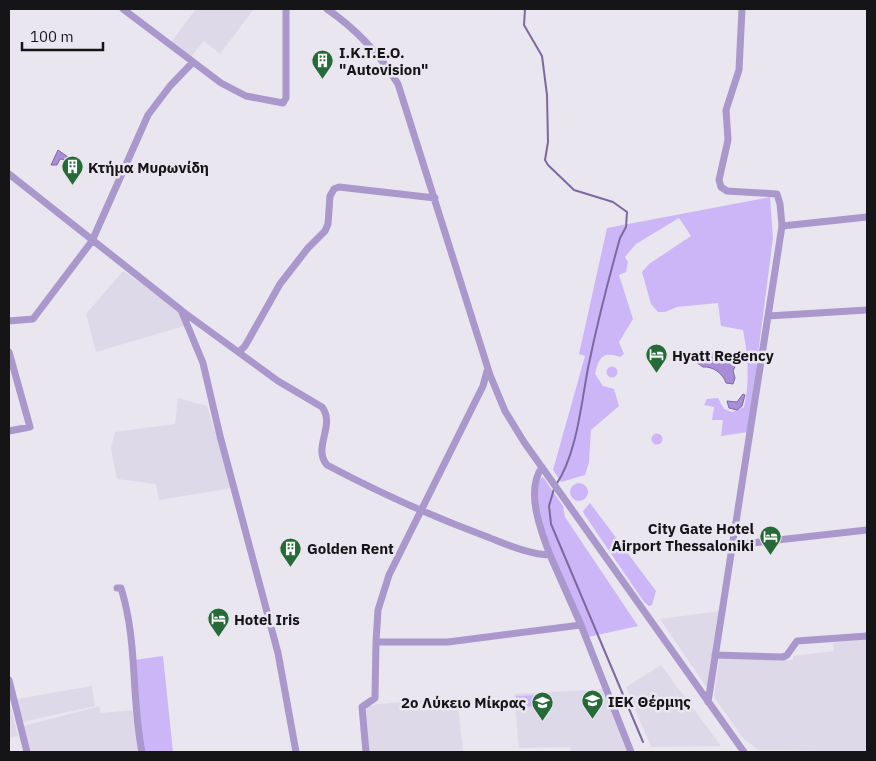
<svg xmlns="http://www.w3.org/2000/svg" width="876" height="761" font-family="'IBM Plex Sans',sans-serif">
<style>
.built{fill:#ded9e8}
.green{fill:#cdb6f8}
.water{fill:#aa8dd9;stroke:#7d699f}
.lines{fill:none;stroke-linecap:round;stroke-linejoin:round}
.stream{stroke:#7d699f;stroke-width:2}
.minor{stroke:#aa97cc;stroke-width:7}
.labels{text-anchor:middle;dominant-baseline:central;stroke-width:5;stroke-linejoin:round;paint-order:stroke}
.poi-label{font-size:15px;font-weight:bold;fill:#151417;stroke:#e9e6ef;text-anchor:start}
</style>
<rect width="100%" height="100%" fill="#e9e6ef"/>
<!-- built -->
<path class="built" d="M196 9H254L220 54 204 41 191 57 171 42Z
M123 271 180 311 184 326 96 352 86 314Z
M178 398 207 406 232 488 159 500 156 484 117 479 111 448 115 432 175 424Z
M720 611 709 691 660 619Z
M867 638V752L758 750 743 738 714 697 719 659 793 660V656L834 651 833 643Z
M661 665 721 746 651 747 626 687Z
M92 686 95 706 22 722 17 699Z
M606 689 631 752H571L570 747 519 748 514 694Z
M457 697 463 752H371L369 750 365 707 378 704Z
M9 700 18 736 9 738Z
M100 706V713L136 710 140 752H30L23 726Z"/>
<!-- green -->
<path class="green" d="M770 197 773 238 748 432 721 436 723 420H712L714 407 704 405 707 399 718 398 724 409 732 412 744 407C750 382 748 355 743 330L721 326 718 303 677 307 665 312H658L651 304 642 272 649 264 691 236 679 218 636 244 625 257 628 262 626 272 619 275 633 319 619 342 624 354 620 357C602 351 599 358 595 374L603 386 614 389 619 406 591 430 589 462 585 475 561 482 553 470 585 356 579 354 607 228Z
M606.5 372a5.5 5.5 0 1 1 11 0a5.5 5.5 0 1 1-11 0Z
M651.5 439a5.5 5.5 0 1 1 11 0a5.5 5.5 0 1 1-11 0Z
M543 477 563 506 565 517 638 626 588 637C568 590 535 533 537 481Z
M570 492a9 9 0 1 1 18 0a9 9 0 1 1-18 0Z
M590 503 656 591 652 605 649 606 644 602 584 514 583 511Z
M163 656 173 752H145L140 732 134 660Z
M536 695V706L516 707V696Z"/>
<!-- water -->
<path class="water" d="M58 150 68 157 67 160 60 159 57 165H51Z
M718 351C726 351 734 355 737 362L733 371 735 378 733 384 726 383C723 373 712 366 703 367L693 360 697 353 705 356Z
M743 394 745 395 742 406 737 410 729 408 727 401 737 402Z"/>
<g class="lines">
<!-- stream -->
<path class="stream" d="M525 9 524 25 542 56 547 95 548 142 545 160 548 165 574 190 613 202 627 212 626 227 620 238C608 281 597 324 588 368 581 405 577 453 556 485
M554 489 549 506 551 524 643 742"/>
<!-- minor -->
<path class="minor" d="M123 9 221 83 246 96 283 103 286 98V9
M327 9C356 29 379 53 398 84L490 375 505 411 524 442 744 752
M9 174 181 310 203 363 220 436 278 653 296 752
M782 226 867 217
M182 311 278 381 322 407C336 425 312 448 327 465 378 492 431 516 485 536 506 544 527 554 550 555 541 531 525 491 542 467
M768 316 867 310
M9 321 33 319 92 241 148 115 170 86 193 62
M9 352 30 427 9 431
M239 352 245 346 280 284 308 248 325 231 328 224 330 196 334 189 339 187 435 198
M734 545 867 530
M550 555 581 625 631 752
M117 588H121C138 642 131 698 142 752
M376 642 378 610 389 575 483 386 487 371
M715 655 783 657 787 655 797 641 867 636
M9 680 27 752
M708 702 782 226 780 204 777 194 727 191 721 187 719 180 728 140 726 110 739 70 742 9
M366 752 362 707 375 698 376 642H448L581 625"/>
</g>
<!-- icons -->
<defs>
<symbol id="building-pin" viewBox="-11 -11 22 30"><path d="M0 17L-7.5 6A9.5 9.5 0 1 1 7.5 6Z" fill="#266b37" stroke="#e9e6ef"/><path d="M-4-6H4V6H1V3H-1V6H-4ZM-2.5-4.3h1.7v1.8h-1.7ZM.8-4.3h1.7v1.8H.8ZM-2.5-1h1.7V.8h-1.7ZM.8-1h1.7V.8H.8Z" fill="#fff"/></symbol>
<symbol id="hotel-pin" viewBox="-11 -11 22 30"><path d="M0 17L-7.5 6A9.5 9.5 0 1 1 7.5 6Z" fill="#266b37" stroke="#e9e6ef"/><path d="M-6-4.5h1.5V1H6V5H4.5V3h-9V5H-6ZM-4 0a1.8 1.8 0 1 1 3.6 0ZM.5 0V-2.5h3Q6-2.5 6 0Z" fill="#fff"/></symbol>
<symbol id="school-pin" viewBox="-11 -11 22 30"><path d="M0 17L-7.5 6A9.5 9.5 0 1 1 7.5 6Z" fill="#266b37" stroke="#e9e6ef"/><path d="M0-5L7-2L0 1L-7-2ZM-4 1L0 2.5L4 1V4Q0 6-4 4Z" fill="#fff"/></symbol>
</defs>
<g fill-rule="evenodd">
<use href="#building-pin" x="310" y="48" width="25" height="34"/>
<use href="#building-pin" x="60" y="154" width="25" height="34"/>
<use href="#hotel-pin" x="644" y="342" width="25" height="34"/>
<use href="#hotel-pin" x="758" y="524" width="25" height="34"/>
<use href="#building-pin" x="278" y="536" width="25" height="34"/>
<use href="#hotel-pin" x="206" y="606" width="25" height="34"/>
<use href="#school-pin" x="580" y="688" width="25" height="34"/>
<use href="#school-pin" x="530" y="690" width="25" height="34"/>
</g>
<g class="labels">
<!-- poi labels -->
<g class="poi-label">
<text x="339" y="52">I.Κ.Τ.Ε.Ο.<tspan x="339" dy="17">"Autovision"</tspan></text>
<text x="88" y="167">Κτήμα Μυρωνίδη</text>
<text x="672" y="355">Hyatt Regency</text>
<text x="754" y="528" text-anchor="end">City Gate Hotel<tspan x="754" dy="17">Airport Thessaloniki</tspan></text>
<text x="307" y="548">Golden Rent</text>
<text x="234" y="619">Hotel Iris</text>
<text x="608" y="701">ΙΕΚ Θέρμης</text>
<text x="526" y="702" text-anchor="end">2ο Λύκειο Μίκρας</text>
</g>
</g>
<!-- border -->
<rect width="876" height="761" fill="none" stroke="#151417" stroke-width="20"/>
<!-- scale -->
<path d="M22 42v8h81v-8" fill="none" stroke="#151417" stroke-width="2.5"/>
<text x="30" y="42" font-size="15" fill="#151417" stroke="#e9e6ef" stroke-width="4" paint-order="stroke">100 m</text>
</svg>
